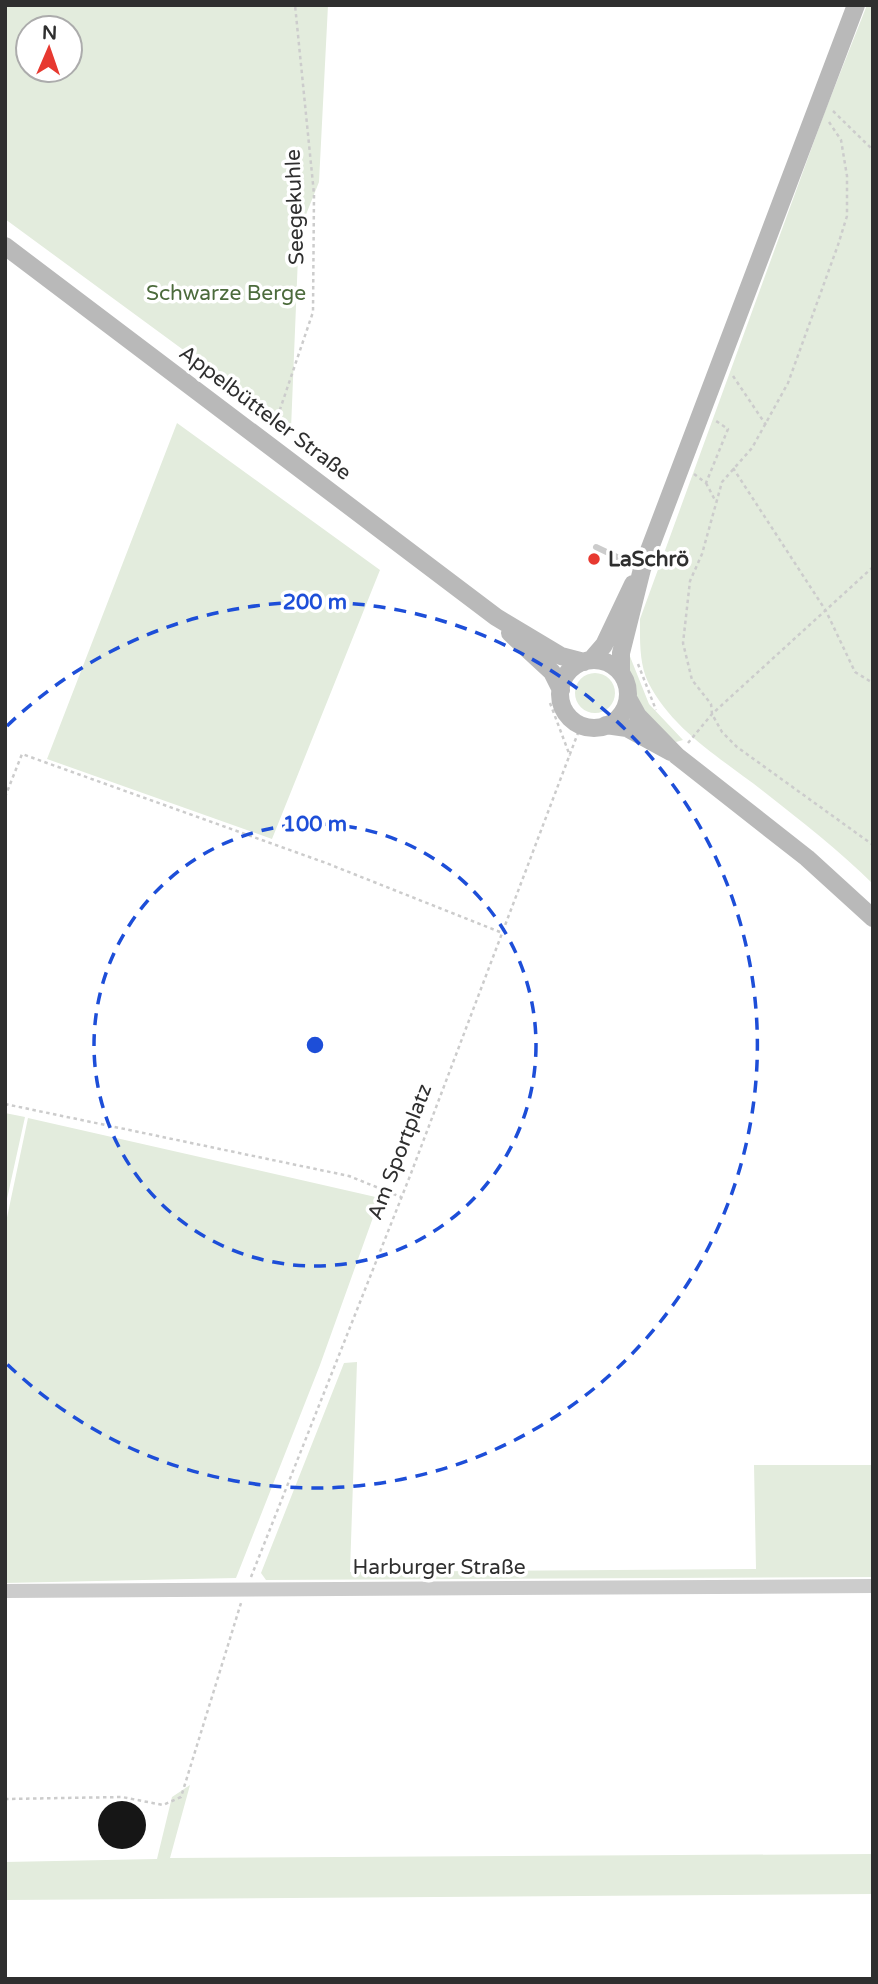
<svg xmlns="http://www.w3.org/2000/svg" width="878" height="1984" font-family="'Varela Round',sans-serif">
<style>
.green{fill:#e3ecdd;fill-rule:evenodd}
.building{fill:#161616}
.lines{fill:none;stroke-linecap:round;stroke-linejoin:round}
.path{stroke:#ccc;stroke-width:2.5;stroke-dasharray:3.5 3.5;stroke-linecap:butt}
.service{stroke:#ccc;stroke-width:6}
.tertiary{stroke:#ccc;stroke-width:14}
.secondary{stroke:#b9b9b9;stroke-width:18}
.ring{fill:none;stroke:#1d4ed8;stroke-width:3.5;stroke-dasharray:12 9}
.poi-dot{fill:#e73930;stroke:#fff;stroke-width:2.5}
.labels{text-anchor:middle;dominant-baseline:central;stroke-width:7;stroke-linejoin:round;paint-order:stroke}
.street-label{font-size:21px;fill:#2f2f2f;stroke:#fff}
.park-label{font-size:21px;fill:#4c6b3c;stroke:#fff}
.poi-label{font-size:21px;font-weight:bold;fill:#2f2f2f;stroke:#fff;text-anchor:start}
.centre{fill:#1d4ed8;stroke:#fff;stroke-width:3.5}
.ring-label{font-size:21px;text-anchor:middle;font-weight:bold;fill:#1d4ed8;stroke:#fff;stroke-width:7;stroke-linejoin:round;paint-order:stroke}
</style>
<rect width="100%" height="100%" fill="#fff"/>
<!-- green -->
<path class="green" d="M5 5H328L319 182 299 232 291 429 5 219ZM70 28V70H28V28Z
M867 5H873V884C840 851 800 820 763 791 721 758 673 731 648 682 639 663 640 639 640 619L824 114Z
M177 423 380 570 272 839 47 759Z
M629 654 649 704 683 740 676 742C649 719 624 692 629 654Z
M575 693a20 20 0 1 1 40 0a20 20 0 1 1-40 0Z
M5 1113 25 1117 5 1208Z
M28 1118 380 1198 320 1365 236 1578 5 1583V1227Z
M357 1362 350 1572 756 1569 754 1465H873V1577L266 1580 261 1573 344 1363Z
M190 1785 170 1858 873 1854V1894L5 1900V1862L157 1859 172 1797Z"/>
<!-- building -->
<path class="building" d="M98 1825a24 24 0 1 1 48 0a24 24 0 1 1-48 0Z"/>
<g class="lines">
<!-- path -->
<path class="path" d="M833 111 873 150
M829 122 841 140 847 176V216L838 245 788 383 752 448 722 482 702 554 690 581 683 643 692 680 711 704 712 714 722 732 737 747 873 845
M733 376 766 425
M273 430 313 312 314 194 295 5
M733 468 826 611 855 672 873 683
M694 474 706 483 728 429 716 421
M706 483 716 502
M638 664 656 710
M550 703 570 756
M688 743 712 714 873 567
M5 797 22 754 326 863 500 932
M5 1104 349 1176 401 1197
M251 1577 410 1176 581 725
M5 1799 122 1797 163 1805 181 1797 241 1603"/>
<!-- service -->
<path class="service" d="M596 547 640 568"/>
<!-- tertiary -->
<path class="tertiary" d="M5 1591 873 1586"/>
<!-- secondary -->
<path class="secondary" d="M5 246 496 617 561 656 584 662
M510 633 552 672 561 690
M591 660 604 645 633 584
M560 694a34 34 0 1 1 68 0a34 34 0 1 1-68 0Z
M621 672V653L642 569 856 5
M628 698 638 716 677 756 807 858 873 918
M606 725 627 728 671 752"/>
</g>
<!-- distance rings -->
<g class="ring">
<circle cx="315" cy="1045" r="221"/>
<path d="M7 726A443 443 0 1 1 7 1364"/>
</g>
<!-- markers -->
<circle class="poi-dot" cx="594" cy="559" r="7"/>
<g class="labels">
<!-- street labels -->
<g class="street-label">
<text transform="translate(295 207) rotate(-92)">Seegekuhle</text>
<text transform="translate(265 413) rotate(37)">Appelbütteler Straße</text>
<text transform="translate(400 1152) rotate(-69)">Am Sportplatz</text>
<text x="439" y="1567">Harburger Straße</text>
</g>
<!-- park labels -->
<g class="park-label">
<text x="226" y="293">Schwarze Berge</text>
</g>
<!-- poi labels -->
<g class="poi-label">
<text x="608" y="559">LaSchrö</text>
</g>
</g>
<circle cx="315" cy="1045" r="10" class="centre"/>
<g class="ring-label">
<text x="315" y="609">200 m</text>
<text x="315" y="831">100 m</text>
</g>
<!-- border -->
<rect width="878" height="1984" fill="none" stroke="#2f2f2f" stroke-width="14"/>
<!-- north arrow -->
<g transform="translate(49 49) rotate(2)"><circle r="33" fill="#ffffff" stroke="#acacac" stroke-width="2"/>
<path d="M0-5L12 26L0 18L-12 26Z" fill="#e73930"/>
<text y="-10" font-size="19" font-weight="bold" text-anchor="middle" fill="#2f2f2f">N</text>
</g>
</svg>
